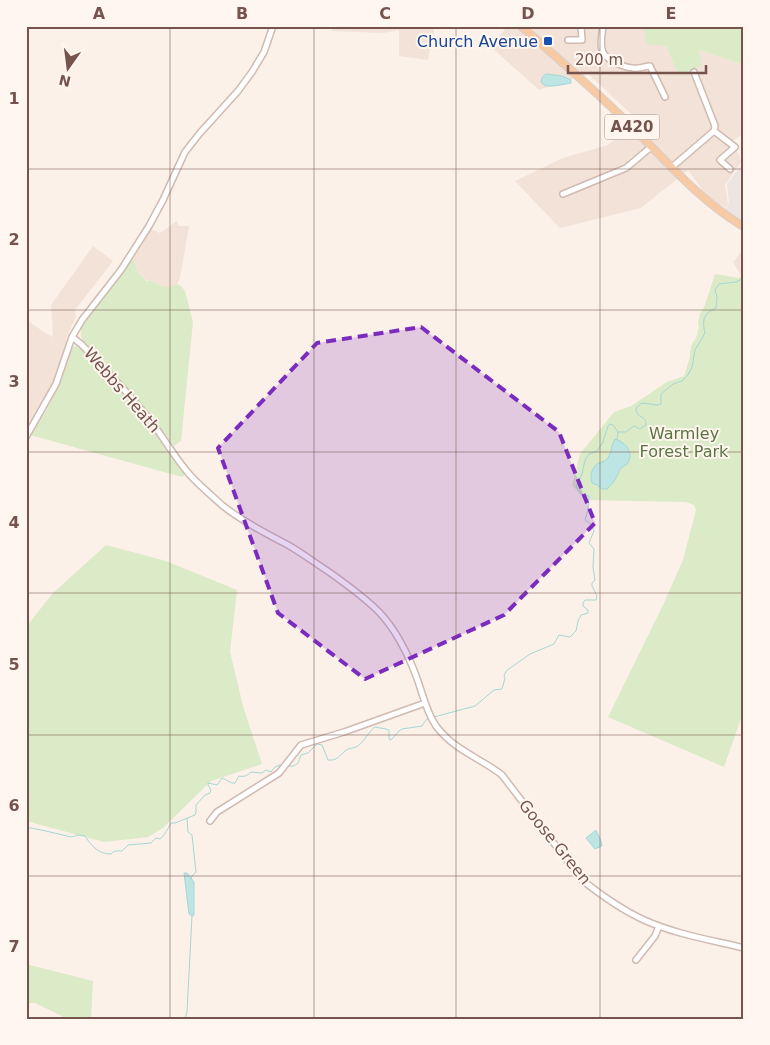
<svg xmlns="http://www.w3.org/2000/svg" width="770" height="1045" font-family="'DejaVu Sans',sans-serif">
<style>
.residential{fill:#f3e2d7}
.industrial{fill:#ede5e2}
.green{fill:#dbeac7}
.water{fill:#bde5e4;stroke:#a4d7d6}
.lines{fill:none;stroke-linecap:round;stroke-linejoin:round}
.stream{stroke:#a4d7d6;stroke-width:1}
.minor-casing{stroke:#d0bab1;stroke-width:8}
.major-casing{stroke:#d9cfcd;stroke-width:9}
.minor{stroke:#fff;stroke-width:5}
.major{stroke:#f8caa4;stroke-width:7}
.marked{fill:#7b2cbf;fill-opacity:0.2;stroke:#7b2cbf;stroke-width:4;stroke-dasharray:10 6;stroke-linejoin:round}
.grid{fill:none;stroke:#76544d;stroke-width:1;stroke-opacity:0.55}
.transit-dot{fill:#1a4fb4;stroke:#fef6ef;stroke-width:2}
.labels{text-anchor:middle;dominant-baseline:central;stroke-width:4;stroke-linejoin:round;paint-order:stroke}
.shield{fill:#fef6ef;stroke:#9f857e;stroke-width:1}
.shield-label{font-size:15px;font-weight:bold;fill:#76544d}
.transit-label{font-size:16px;fill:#164399;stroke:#fef6ef;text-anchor:end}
.street-label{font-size:16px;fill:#76544d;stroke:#fef6ef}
.park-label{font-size:16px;fill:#5a7542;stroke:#fef6ef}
.neatline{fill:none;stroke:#76544d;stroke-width:2}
.grid-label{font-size:16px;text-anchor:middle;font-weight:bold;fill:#76544d}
</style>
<rect width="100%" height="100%" fill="#fcf1e9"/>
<!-- residential -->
<path class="residential" d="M333 26H435L428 60 399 56V30L383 33 332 31Z
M508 26H648L667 48 679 76 699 50 744 65V133L730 143 735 147 742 161 725 185 728 204 723 210 706 195 688 170 641 208 560 228 515 181 563 158 608 145 639 121 588 74 539 90 490 46Z
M177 221 178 226H189L180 278 177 284 173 287 167 288 150 280H146L138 272 133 259 151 229 160 233Z
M93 246 113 261 75 310 76 317 66 338V346L52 387 31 422 26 420V320L52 337 53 333 51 305Z
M744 248V270L740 274 733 262Z"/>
<!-- industrial -->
<path class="industrial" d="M744 162V223L724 211 729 203 727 184Z"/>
<!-- green -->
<path class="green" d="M644 26H744V65L699 50 702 66 679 76 666 46 646 44Z
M133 259 138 272 146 281 150 280C159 284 168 291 177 284L181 286 185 291 193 322 181 441 174 446C153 415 126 388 101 359 96 354 89 349 85 343 80 337 80 331 82 325Z
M744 273V710L724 767 608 717 664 603 683 560 696 510 694 505 686 502 585 500 572 485 580 454 614 412 631 406 667 382 684 376 690 357V352L692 344 696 338 699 326 698 323 700 314 705 305 715 274 739 278Z
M75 346 81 347 139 411 185 474 182 477 30 435 46 411 57 390 70 353 73 347Z
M106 545 166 561 237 590 230 652 243 706 262 764 211 781 163 828 148 837 104 842 26 821V627L53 593Z
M26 964 93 981 91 1019H68L35 1003H26Z"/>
<!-- water -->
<path class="water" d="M547 74 562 76 571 80V83C565 84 549 88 544 85 543 84 542 83 541 82 542 77 543 75 547 74Z
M615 439C626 442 635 454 627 464 625 466 622 467 620 469 619 472 618 474 617 476 615 481 611 485 607 489H602L597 485 592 483C590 477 591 469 597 464 601 462 605 462 608 458 612 452 611 445 615 439Z
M596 830 601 841 602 846 595 849 586 838Z
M184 873H187L194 882V915L192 916 189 914Z"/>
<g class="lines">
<!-- stream -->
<path class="stream" d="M617 439 618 432H626L634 426 640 429 646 425C647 414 636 420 636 408L642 403 657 405 661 404V394L673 384 682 381 688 375 692 367 695 350 705 333C702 320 703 314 716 308L717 297 715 290 719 284 736 282 744 278
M434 717 475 706 494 690 502 689 505 678 504 676 506 671 530 654 554 644 559 635 570 637 576 631 578 621 581 615 588 613V610L583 606V603L585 600H596L597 596 592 586V583L595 580 593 567 594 549 589 543 594 531 591 524 585 520 588 510 589 496 581 494 576 487 582 474 585 460 589 454 597 451 603 442 608 426 610 424 613 425 618 432
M288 766H294L298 763 301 755 308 753 317 744 322 745 328 760C337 761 339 756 345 751 348 748 352 749 356 747 364 743 368 732 375 727L386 729 389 730V738L390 740 392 739 399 731 402 729 422 726 426 720 430 718
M187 818 188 832 192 835 196 872 192 876 191 879
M26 827 46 831 71 837 79 835 85 836C92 847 99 854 111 854 114 850 117 851 122 851L128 845 151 843 156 838 160 839C164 836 169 827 171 823H175L195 815 196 812V805L205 795 210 793 211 790 208 785V783L217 785 222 778 232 783H235L239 776C244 777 247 776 251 772L262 773 266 770 271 772 275 767 280 765
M185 1019 187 1012 192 916"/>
<defs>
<path id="minor" d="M603 26C602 34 599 47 604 54 611 63 628 69 638 68 642 68 646 66 650 66L665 97
M568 40H582L581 26
M714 131 735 147 720 160 730 169
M672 167 714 131 715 126 694 72
M563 194 626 168 651 147
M72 337 81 344C105 369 129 393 150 420 164 438 175 458 190 475 200 486 212 496 223 506 244 522 265 533 288 545 302 553 315 563 329 572 346 584 364 597 379 612 398 632 409 656 418 681 423 696 427 713 436 726 455 751 479 757 502 775L582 880C601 895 622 910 644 920 675 934 711 940 744 948
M26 437 56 384 72 337 82 320 121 270 149 226 163 200 185 152 200 133 238 91 252 72 264 52 273 26
M210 821 217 812 279 773 301 745 344 732 425 703
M636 960 655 936 659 926"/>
<path id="major" d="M521 26C555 56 590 86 623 118 662 156 697 199 744 227"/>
</defs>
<!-- minor casing -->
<use href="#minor" class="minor-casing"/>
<!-- major casing -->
<use href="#major" class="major-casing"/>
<!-- minor -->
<use href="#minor" class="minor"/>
<!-- major -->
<use href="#major" class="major"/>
</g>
<!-- marked area -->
<path class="marked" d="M421 327 559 432 595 523 504 615 365 679 278 613 218 448 317 343Z"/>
<!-- grid -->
<path class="grid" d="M170 26V1019M314 26V1019M456 26V1019M600 26V1019M26 169H744M26 310H744M26 452H744M26 593H744M26 735H744M26 876H744"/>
<!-- markers -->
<rect class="transit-dot" x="543" y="36" width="10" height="10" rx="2.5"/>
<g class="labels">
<!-- shield labels -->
<rect class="shield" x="604.5" y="114.5" width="55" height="25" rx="4"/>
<g class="shield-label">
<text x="632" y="127">A420</text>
</g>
<!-- transit labels -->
<g class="transit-label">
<text x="538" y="41">Church Avenue</text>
</g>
<!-- street labels -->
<g class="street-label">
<text transform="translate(122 390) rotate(49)">Webbs Heath</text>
<text transform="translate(555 842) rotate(51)">Goose Green</text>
</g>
<!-- park labels -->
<g class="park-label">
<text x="684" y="433">Warmley<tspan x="684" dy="18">Forest Park</tspan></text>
</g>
</g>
<!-- border -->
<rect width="770" height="1045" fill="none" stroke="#fef6ef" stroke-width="55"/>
<!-- north arrow -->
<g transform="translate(68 68) rotate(194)" stroke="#fef6ef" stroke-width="4" paint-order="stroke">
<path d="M0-4L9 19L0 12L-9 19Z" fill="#76544d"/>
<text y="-8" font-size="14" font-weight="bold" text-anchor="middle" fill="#76544d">N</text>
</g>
<!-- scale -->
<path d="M568 65v8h138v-8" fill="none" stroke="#76544d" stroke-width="2.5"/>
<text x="575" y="65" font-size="15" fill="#76544d" stroke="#fef6ef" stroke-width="4" paint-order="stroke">200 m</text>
<rect x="28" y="28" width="714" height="990" class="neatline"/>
<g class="grid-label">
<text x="99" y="19">A</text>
<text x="242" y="19">B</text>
<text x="385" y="19">C</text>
<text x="528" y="19">D</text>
<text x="671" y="19">E</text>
<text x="14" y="104">1</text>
<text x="14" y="245">2</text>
<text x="14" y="387">3</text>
<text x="14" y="528">4</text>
<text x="14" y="670">5</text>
<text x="14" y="811">6</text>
<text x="14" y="952">7</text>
</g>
</svg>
